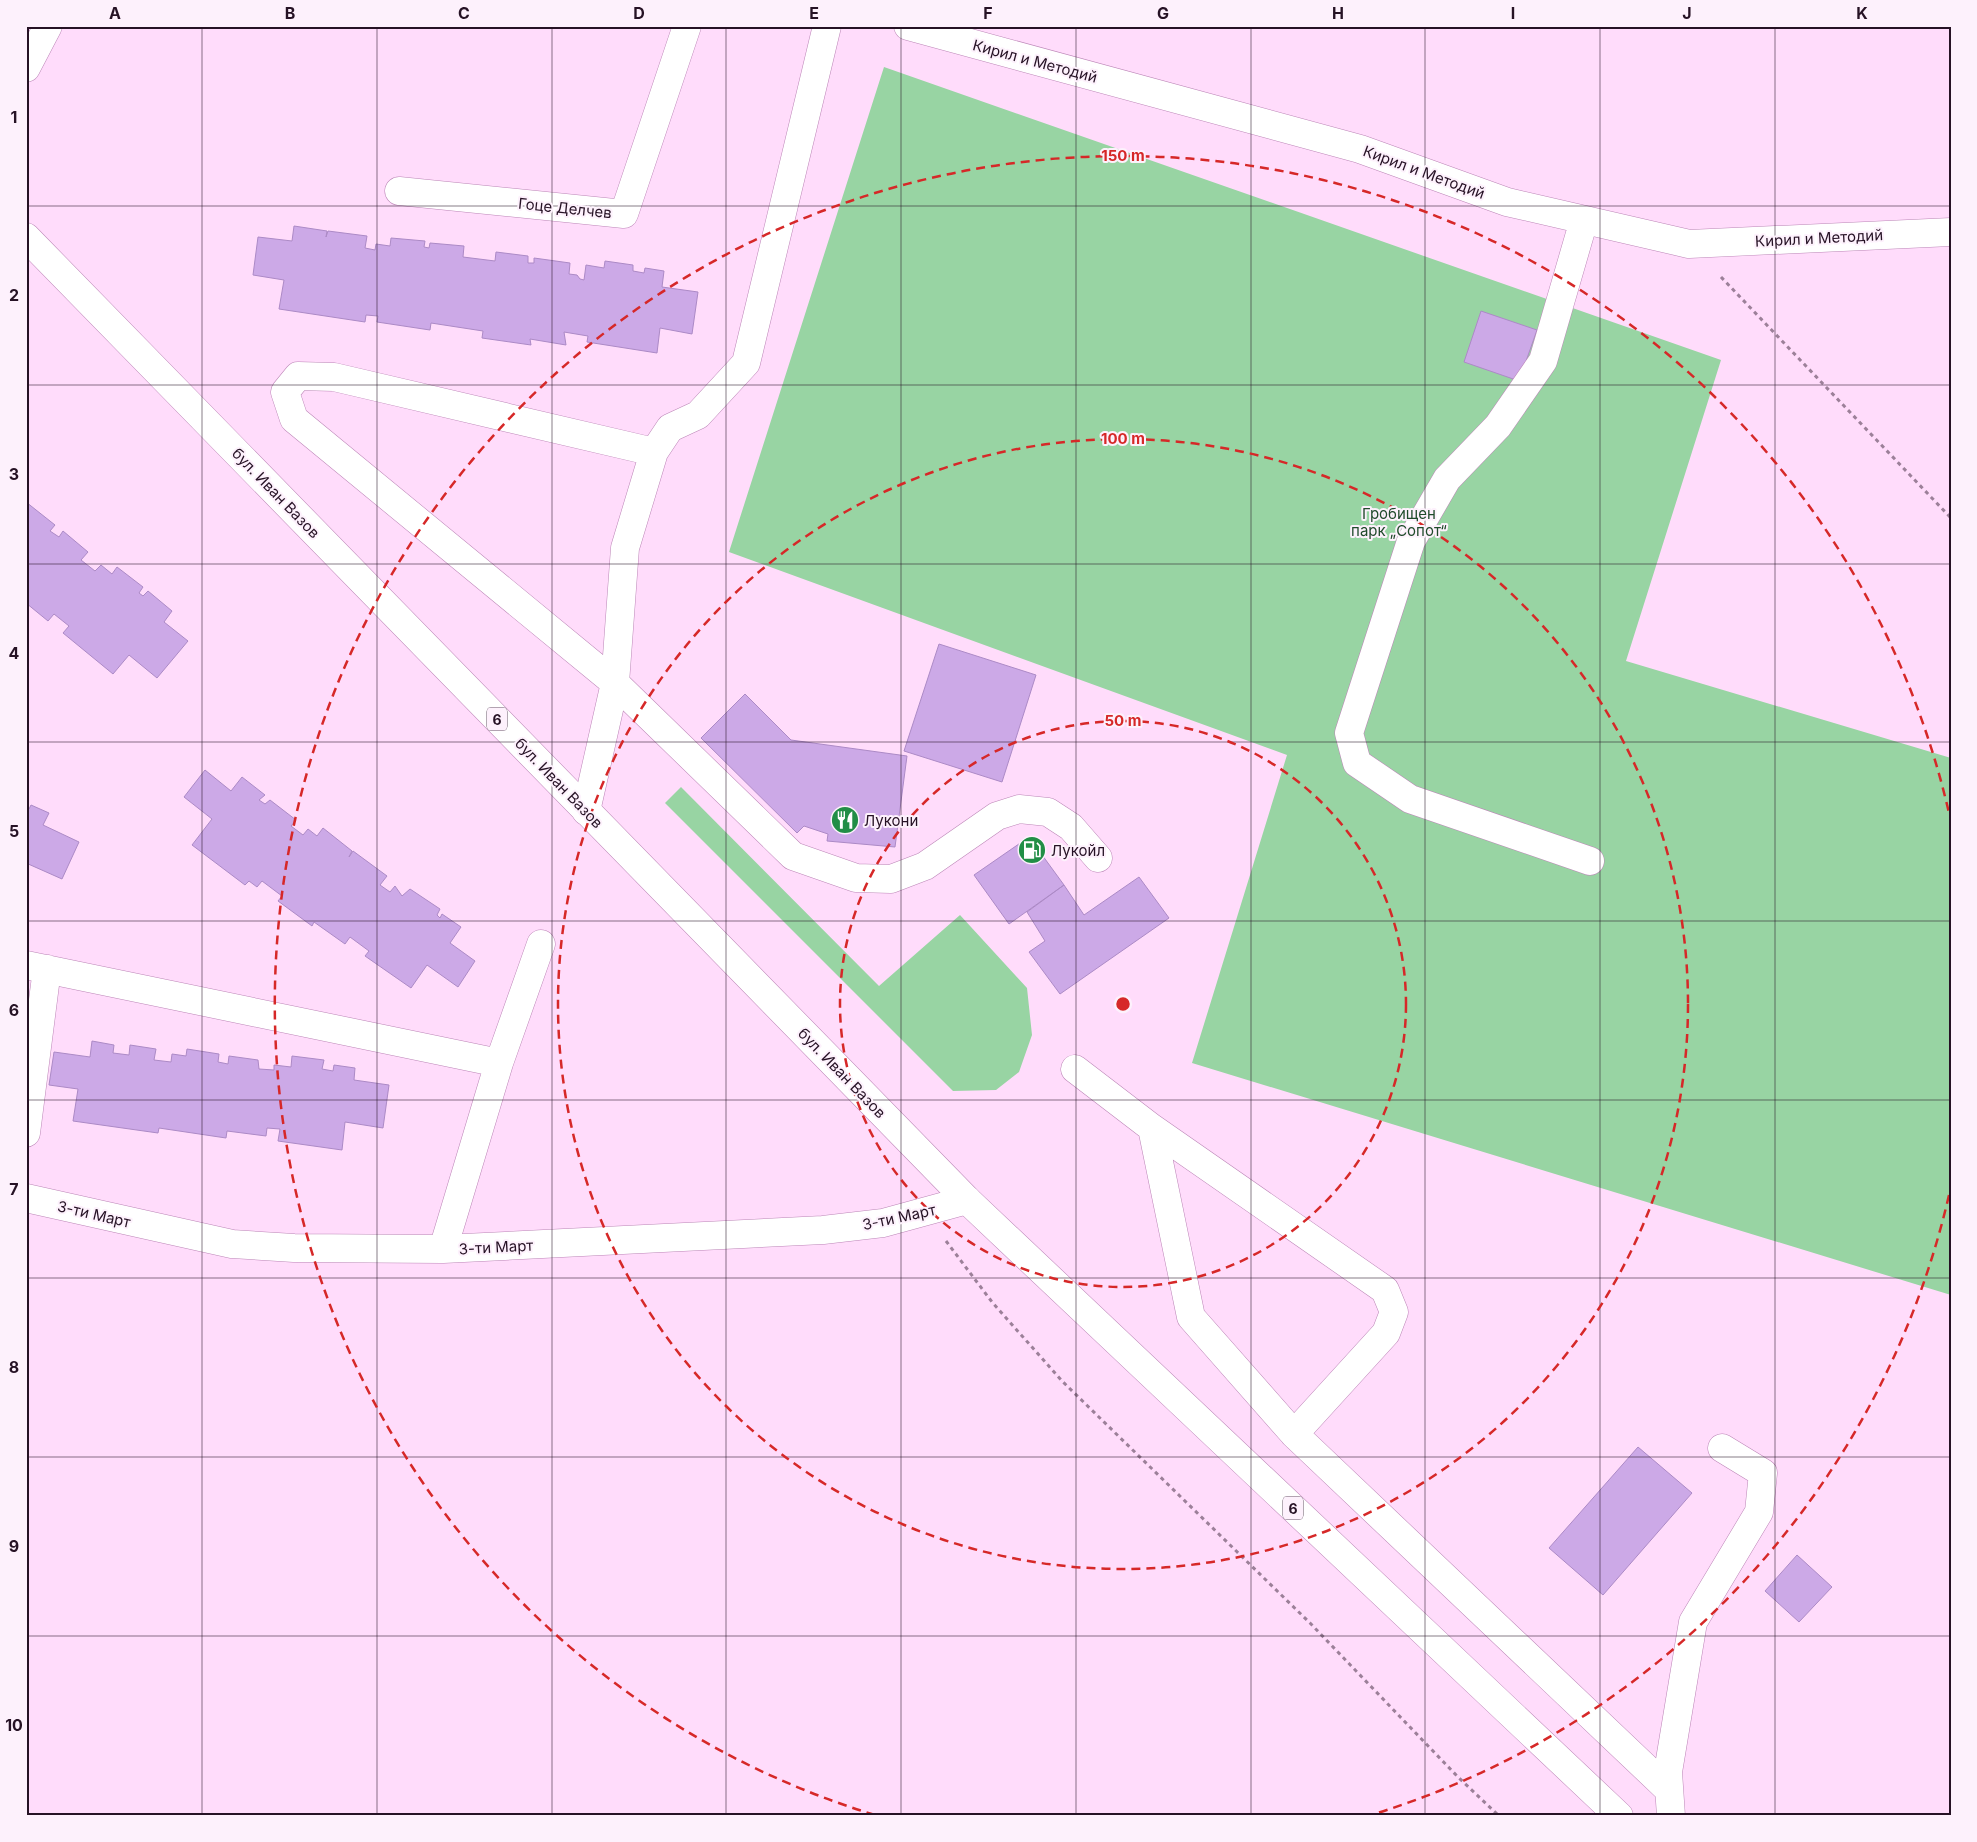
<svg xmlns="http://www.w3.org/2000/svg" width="1977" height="1842" font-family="Inter,sans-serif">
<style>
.green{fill:#98d4a3}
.building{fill:#cca9e7;stroke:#ac8ac6}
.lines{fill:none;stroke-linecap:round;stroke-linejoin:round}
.minor-casing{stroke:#bc86b7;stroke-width:29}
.major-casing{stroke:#bc86b7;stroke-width:29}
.path{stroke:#9c8099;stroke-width:3;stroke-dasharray:4 4;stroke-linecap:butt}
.minor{stroke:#fff;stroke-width:28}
.major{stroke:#fff;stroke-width:28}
.grid{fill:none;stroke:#261225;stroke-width:1;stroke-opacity:0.55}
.ring{fill:none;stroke:#d62828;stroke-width:2.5;stroke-dasharray:9 6}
.labels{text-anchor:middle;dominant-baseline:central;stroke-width:4;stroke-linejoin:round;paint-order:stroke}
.shield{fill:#fdf1fc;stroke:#656;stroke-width:1}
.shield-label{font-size:14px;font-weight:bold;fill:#261225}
.street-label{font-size:15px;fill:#261225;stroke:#fdf1fc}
.park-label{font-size:15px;fill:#204b2b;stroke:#fdf1fc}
.poi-label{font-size:15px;fill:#261225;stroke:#fdf1fc;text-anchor:start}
.centre{fill:#d62828;stroke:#fdf1fc;stroke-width:2.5}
.ring-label{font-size:15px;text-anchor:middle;font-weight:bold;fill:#d62828;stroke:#fdf1fc;stroke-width:4;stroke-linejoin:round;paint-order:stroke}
.neatline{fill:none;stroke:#261225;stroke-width:2}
.grid-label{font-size:16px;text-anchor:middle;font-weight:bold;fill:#261225}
</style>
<rect width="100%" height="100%" fill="#ffdcfb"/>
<!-- green -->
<path class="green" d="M884 67 1721 360 1626 661 1951 758V1295L1192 1063 1287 755 729 552Z
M681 787 879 986 960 915 1027 988 1032 1035 1019 1072 996 1090 953 1091 665 803Z"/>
<!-- building -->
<path class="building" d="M294 226 327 231 326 237 328 231 367 236 365 248 375 250 376 244 390 246 391 238 425 241 424 247 429 248 430 243 464 246 463 257 495 261 496 252 528 256V263H534V258L570 263 569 274 577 275 580 279 584 280 586 265 604 268 605 261 633 265V271L644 273 645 268 664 271 662 287 698 292 692 334 660 328 657 353 587 342 588 336 564 332 566 345 530 339 531 345 482 338 483 331 431 323 430 330 377 322 378 316 366 315 365 322 279 309 284 280 253 275 258 237 292 241Z
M1481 311 1537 330 1519 381 1464 362Z
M26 502 55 525 50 531 59 537 63 531 88 552 81 560 95 571 101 565 112 574 117 567 143 587 139 593 143 596 148 591 172 611 164 622 188 641 157 678 129 655 113 674 63 633 69 626 54 614 48 621 26 603Z
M939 644 1036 675 1002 782 904 751Z
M745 694 791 740 907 756 895 847 827 841 828 834 804 826 797 833 701 738Z
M205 770 231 791 242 777 265 795 259 800 265 804 270 800 296 820 291 826 303 835 308 829 317 836 323 828 352 851 349 857 353 851 387 876 380 885 390 892 395 886 402 896 410 889 440 909 437 915 440 918 442 914 461 927 450 943 475 961 458 987 427 965 411 988 365 956 369 951 350 937 345 944 314 922 312 926 278 901 282 896 262 881 257 887 249 881 245 885 192 845 212 819 184 797Z
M31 805 49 813 43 825 79 842 62 879 26 863V807L29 809Z
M1029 837 1064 885 1009 924 974 875Z
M1139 877 1169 918 1060 994 1029 952 1045 941 1027 912 1064 885 1084 915Z
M92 1041 114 1045 113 1053 129 1055 130 1045 156 1049 154 1060 171 1062 172 1054 186 1056 187 1049 219 1054 218 1062 228 1064 229 1056 258 1060 259 1069 274 1070V1065L291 1067 292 1056 324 1060 322 1069 333 1071 334 1065 355 1068 354 1080 389 1085 383 1128 345 1122 342 1150 278 1141 280 1129 267 1128 266 1136 227 1131 226 1138 159 1128 158 1133 73 1121 78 1089 49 1085 54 1052 90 1057Z
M1638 1447 1692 1493 1603 1595 1549 1548Z
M1797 1555 1832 1587 1799 1622 1765 1591Z"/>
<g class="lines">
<defs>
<path id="minor" d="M908 26 1360 149 1507 202 1689 244 1951 232
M26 68 48 26
M399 191 624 214 687 26
M1584 220 1543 361 1498 426 1447 479 1411 541 1349 733 1357 763 1410 799 1590 861
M654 452 334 377 298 376 285 392 294 419 615 683 793 856 856 878 891 879 925 866 997 816 1019 809 1048 812 1071 827 1098 858
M586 811 615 683 625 548 654 452 670 428 698 415 746 363 827 26
M26 965 499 1063
M1075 1069 1152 1128 1385 1290 1394 1312 1386 1333 1294 1434
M1152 1128 1191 1317 1294 1434 1669 1790
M26 1133 47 969
M26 1198 232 1244 294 1248 443 1249 823 1230 883 1223 967 1200
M443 1249 499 1063 541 944
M1671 1816 1668 1772 1693 1622 1759 1512 1763 1473 1722 1448"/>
<path id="major" d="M26 237 967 1200 1619 1816"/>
</defs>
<!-- minor casing -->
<use href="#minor" class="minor-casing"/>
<!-- major casing -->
<use href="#major" class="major-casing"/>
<!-- path -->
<path class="path" d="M1721 277 1951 518
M946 1241 992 1302 1062 1381 1310 1623 1457 1776 1499 1816"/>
<!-- minor -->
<use href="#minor" class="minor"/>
<!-- major -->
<use href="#major" class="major"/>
</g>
<!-- grid -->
<path class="grid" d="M202 26V1816M377 26V1816M552 26V1816M726 26V1816M901 26V1816M1076 26V1816M1251 26V1816M1425 26V1816M1600 26V1816M1775 26V1816M26 206H1951M26 385H1951M26 564H1951M26 742H1951M26 921H1951M26 1100H1951M26 1278H1951M26 1457H1951M26 1636H1951"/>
<!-- distance rings -->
<g class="ring">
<circle cx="1123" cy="1004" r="283"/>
<circle cx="1123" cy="1004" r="565"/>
<path d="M1949 1195A848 848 0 0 1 1371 1815M875 1815A848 848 0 1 1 1949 813"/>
</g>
<!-- icons -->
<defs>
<symbol id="restaurant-disc" viewBox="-11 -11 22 22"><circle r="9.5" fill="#218e46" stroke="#fdf1fc"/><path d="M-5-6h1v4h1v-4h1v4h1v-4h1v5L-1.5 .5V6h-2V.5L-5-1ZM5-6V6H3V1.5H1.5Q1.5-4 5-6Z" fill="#fff"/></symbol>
<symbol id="fuel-disc" viewBox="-11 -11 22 22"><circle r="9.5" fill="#218e46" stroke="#fdf1fc"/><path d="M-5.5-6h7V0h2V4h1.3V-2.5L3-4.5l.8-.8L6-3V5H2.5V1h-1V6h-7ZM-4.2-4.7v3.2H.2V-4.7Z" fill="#fff"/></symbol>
</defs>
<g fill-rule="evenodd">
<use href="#restaurant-disc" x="829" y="804" width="32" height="32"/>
<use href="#fuel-disc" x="1016" y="834" width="32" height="32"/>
</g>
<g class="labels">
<!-- shield labels -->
<g class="shield">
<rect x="487" y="707.5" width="20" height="23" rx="4"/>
<rect x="1283" y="1496.5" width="20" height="23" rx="4"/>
</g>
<g class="shield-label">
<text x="497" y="719">6</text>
<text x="1293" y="1508">6</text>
</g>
<!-- street labels -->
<g class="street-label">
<text transform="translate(1035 61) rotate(15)">Кирил и Методий</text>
<text transform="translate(1424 172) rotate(20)">Кирил и Методий</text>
<text transform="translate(565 208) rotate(6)">Гоце Делчев</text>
<text transform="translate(1819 238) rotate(-3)">Кирил и Методий</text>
<text transform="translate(276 493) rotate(46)">бул. Иван Вазов</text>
<text transform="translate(559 783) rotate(46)">бул. Иван Вазов</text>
<text transform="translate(842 1073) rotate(46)">бул. Иван Вазов</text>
<text transform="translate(94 1214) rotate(13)">3-ти Март</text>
<text transform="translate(899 1217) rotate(-12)">3-ти Март</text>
<text transform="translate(496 1247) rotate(-3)">3-ти Март</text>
</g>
<!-- park labels -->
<g class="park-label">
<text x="1399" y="513">Гробищен<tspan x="1399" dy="17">парк „Сопот“</tspan></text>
</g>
<!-- poi labels -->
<g class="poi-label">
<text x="864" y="820">Лукони</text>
<text x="1051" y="850">Лукойл</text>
</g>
</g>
<circle cx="1123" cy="1004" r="8" class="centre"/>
<g class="ring-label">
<text x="1123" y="161">150 m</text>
<text x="1123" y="444">100 m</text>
<text x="1123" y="726">50 m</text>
</g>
<!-- border -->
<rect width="1977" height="1842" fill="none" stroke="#fdf1fc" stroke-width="55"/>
<rect x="28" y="28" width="1922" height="1786" class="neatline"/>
<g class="grid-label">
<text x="115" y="19">A</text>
<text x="290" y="19">B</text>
<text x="464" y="19">C</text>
<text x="639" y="19">D</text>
<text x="814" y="19">E</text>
<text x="988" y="19">F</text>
<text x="1163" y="19">G</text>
<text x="1338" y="19">H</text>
<text x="1513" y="19">I</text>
<text x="1687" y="19">J</text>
<text x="1862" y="19">K</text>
<text x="14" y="123">1</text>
<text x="14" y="301">2</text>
<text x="14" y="480">3</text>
<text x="14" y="659">4</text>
<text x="14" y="837">5</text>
<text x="14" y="1016">6</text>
<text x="14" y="1195">7</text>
<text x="14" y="1373">8</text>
<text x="14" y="1552">9</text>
<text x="14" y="1731">10</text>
</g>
</svg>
